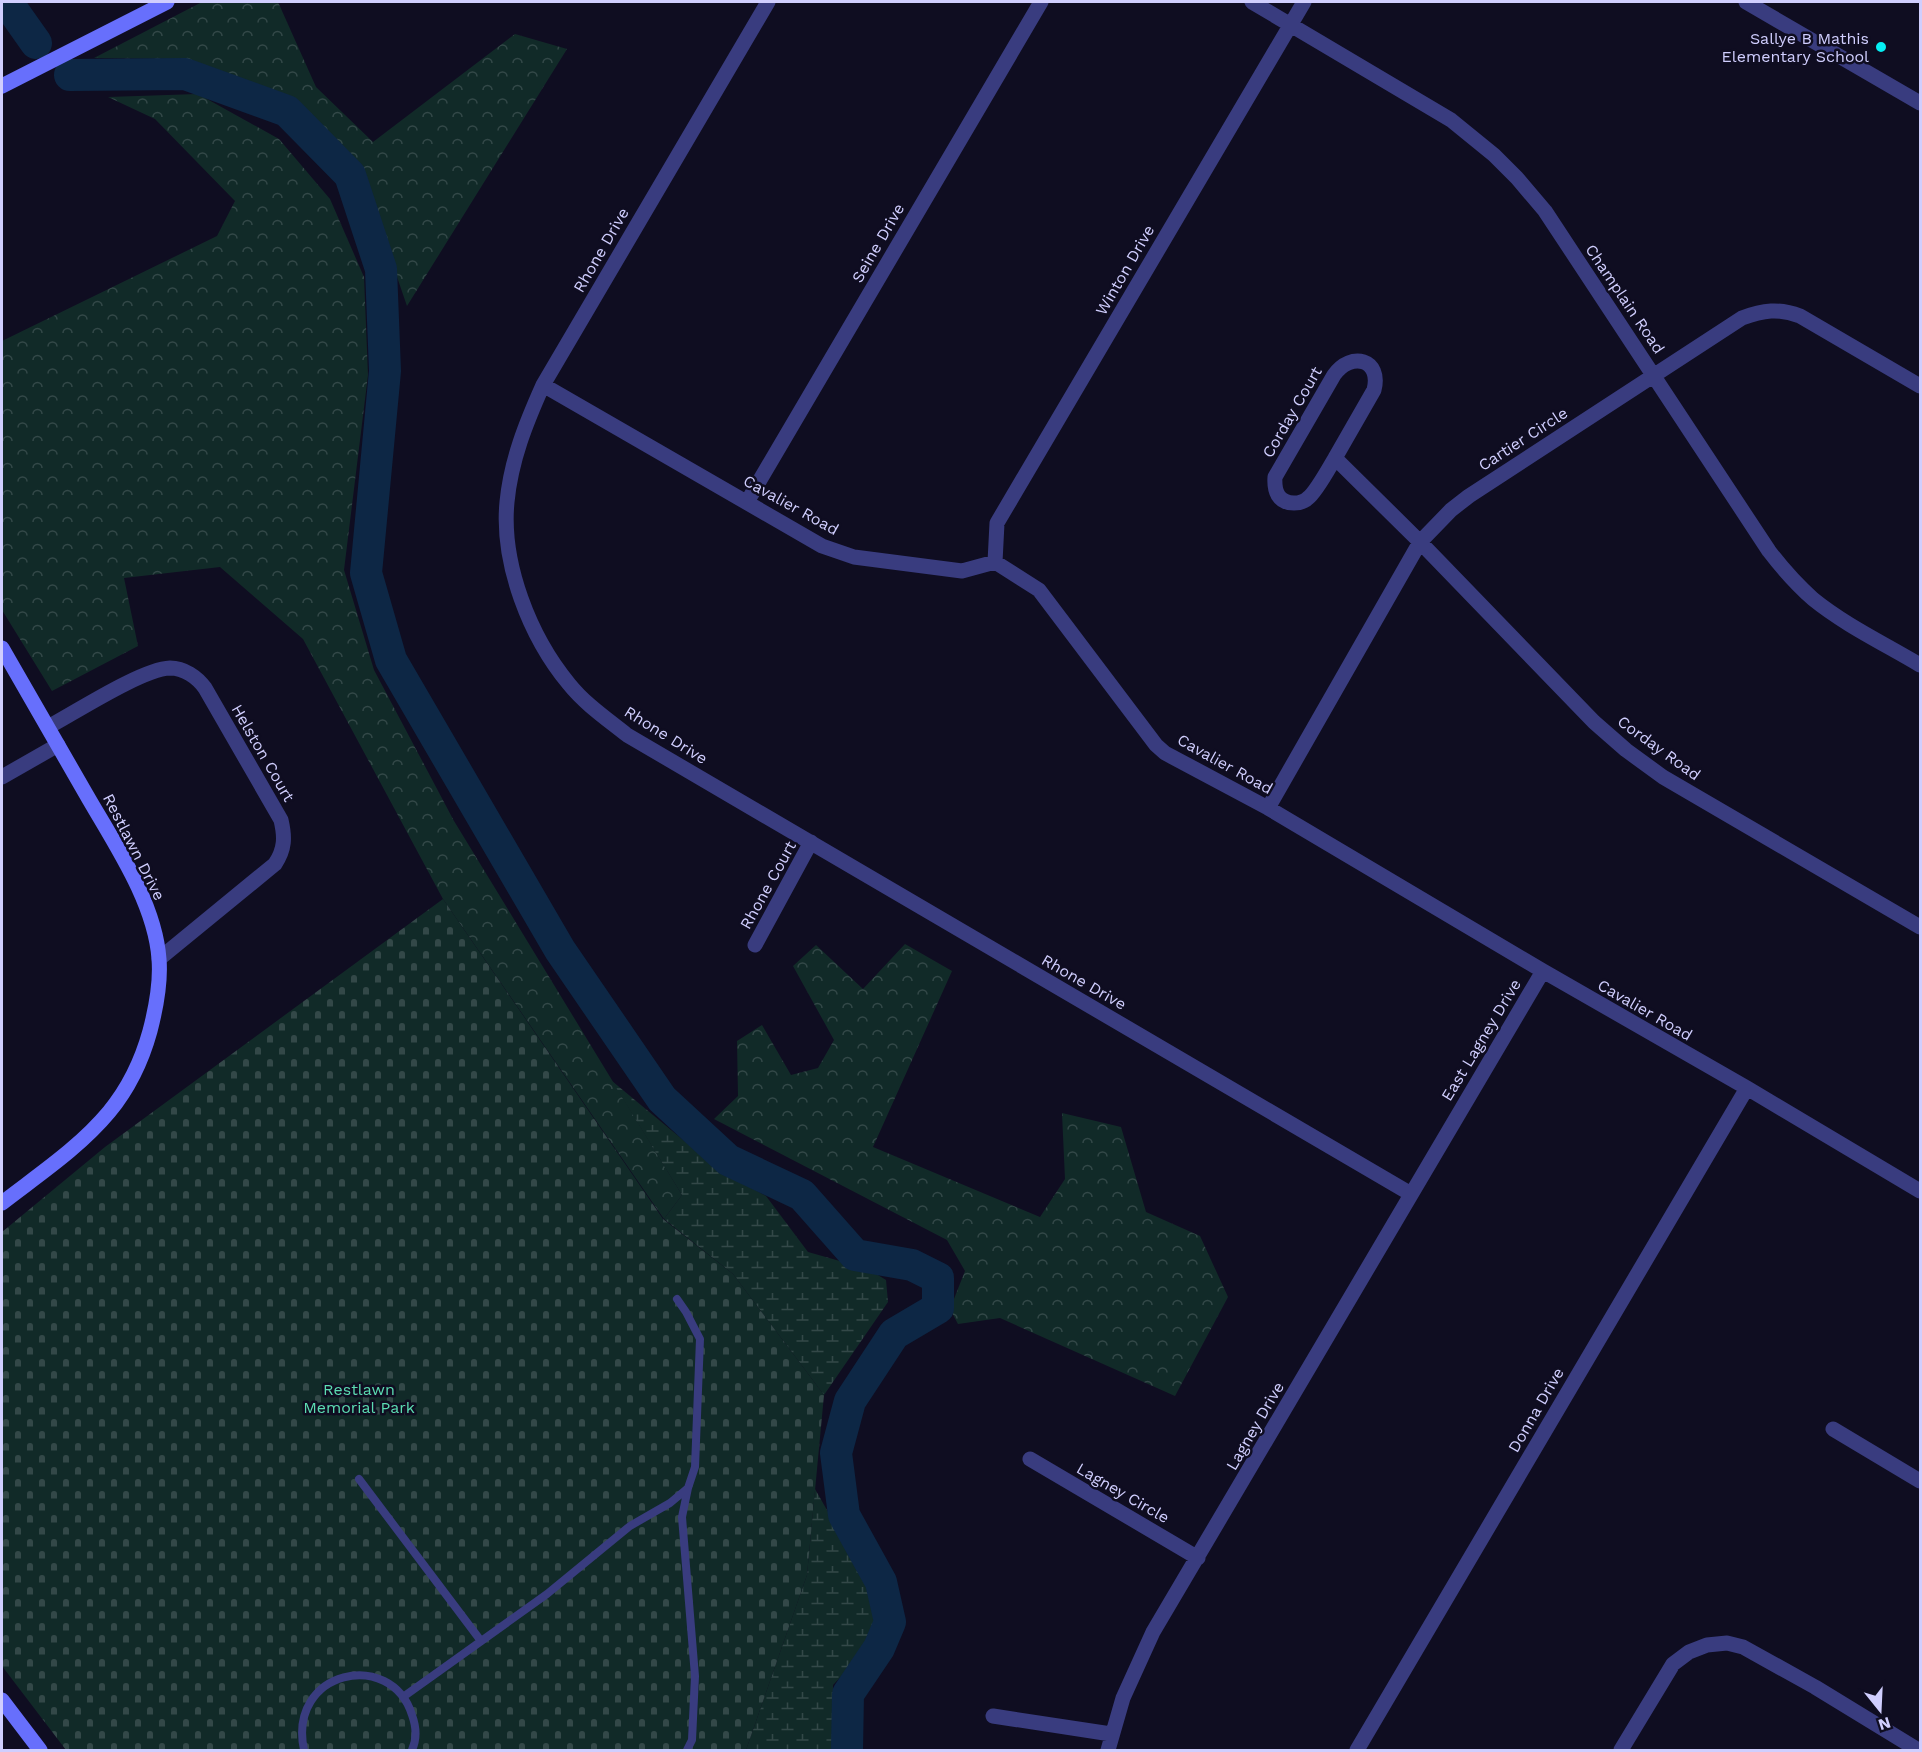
<svg xmlns="http://www.w3.org/2000/svg" width="1922" height="1752" font-family="'Work Sans',sans-serif">
<style>
.forest{fill:url(#forest-crowns)}
.wetland{fill:url(#wetland-marsh)}
.cemetery{fill:url(#cemetery-stones)}
.lines{fill:none;stroke-linecap:round;stroke-linejoin:round}
.river{stroke:#0d2745;stroke-width:32}
.lane{stroke:#393c7f;stroke-width:8}
.street{stroke:#393c7f;stroke-width:15}
.secondary{stroke:#676ffc;stroke-width:15}
.poi-dot{fill:#05eef3;stroke:#0f0d21;stroke-width:2}
.labels{text-anchor:middle;dominant-baseline:central;stroke-width:5;stroke-linejoin:round;paint-order:stroke}
.poi-label{font-size:16px;fill:#d0cefe;stroke:#0f0d21;text-anchor:end}
.street-label{font-size:16px;fill:#d0cefe;stroke:#0f0d21}
.park-label{font-size:16px;fill:#5cdcb2;stroke:#0f0d21}
</style>
<defs>
<pattern id="forest-crowns" width="20" height="18" patternUnits="userSpaceOnUse" patternTransform="scale(1.5)"><rect width="20" height="18" fill="#112a28"/><path d="M2 6a3 3 0 1 1 6 0M12 15a3 3 0 1 1 6 0" fill="none" stroke="#334848"/></pattern>
<pattern id="wetland-marsh" width="20" height="14" patternUnits="userSpaceOnUse" patternTransform="scale(1.5)"><rect width="20" height="14" fill="#112a28"/><path d="M1 5h8M5 5V1M11 12h8M15 12V8" fill="none" stroke="#334848"/></pattern>
<pattern id="cemetery-stones" width="16" height="16" patternUnits="userSpaceOnUse" patternTransform="scale(1.5)"><rect width="16" height="16" fill="#112a28"/><path d="M2 7V4a2 2 0 0 1 4 0v3zM10 15v-3a2 2 0 0 1 4 0v3z" fill="#334848"/></pattern>
</defs>
<rect width="100%" height="100%" fill="#0f0d21"/>
<!-- forest -->
<path class="forest" d="M202 2H278L316 87 373 142 515 34 567 49 407 306 360 169 293 101 184 59 94 58Z
M198 94 279 139 330 199 364 277 368 375 344 570 374 670 454 821 682 1195 664 1219 443 899 303 639 220 567 124 578 138 646 52 691 2 610V341L217 236 235 201 155 119 108 97Z
M905 944 952 971 873 1147 1040 1217 1065 1179 1062 1113 1121 1127 1146 1212 1200 1236 1228 1297 1175 1396 1000 1318 958 1324 950 1309 965 1271 947 1240 714 1119 738 1096 737 1041 762 1025 791 1075 818 1068 834 1040 793 966 816 945 863 989Z"/>
<!-- wetland -->
<path class="wetland" d="M612 1081 718 1169 766 1196 808 1252 868 1269 886 1280 888 1302 824 1395 733 1274 664 1219 682 1195Z
M815 1489 877 1598 882 1621 875 1640 833 1685 835 1750H746L807 1575Z"/>
<!-- cemetery -->
<path class="cemetery" d="M443 899 663 1219 733 1274 824 1395 807 1575 746 1750H66L2 1666V1232L105 1147Z"/>
<g class="lines">
<!-- river -->
<path class="river" d="M7 2 36 43
M70 75 185 74 287 111 350 175 381 269 385 371 366 573 391 660 560 950 662 1099 728 1160 802 1195 855 1255 912 1265 938 1278V1308L894 1334 850 1401 836 1453 844 1515 881 1582 890 1622 879 1648 848 1694 847 1750"/>
<!-- lane -->
<path class="lane" d="M359 1479 481 1641
M403 1697 547 1594 630 1526 670 1503 688 1488 695 1467 700 1339 686 1312 677 1299
M304 1750C287 1670 391 1648 412 1715 416 1726 417 1739 412 1750
M687 1750 692 1740 695 1676 682 1517 688 1488"/>
<!-- street -->
<path class="street" d="M768 2 543 385C526 423 511 460 507 502 501 564 530 637 569 684 585 704 607 719 627 735L1411 1194
M1252 2 1451 120 1494 155 1517 178 1545 211 1769 551C1782 568 1796 584 1813 599 1845 625 1885 644 1920 665
M1746 2 1920 103
M543 385 822 546 854 557 962 571 995 562 1039 590 1156 745 1165 753 1268 808 1543 971 1747 1088 1920 1191
M1335 458C1329 468 1316 492 1308 498 1305 501 1299 503 1294 503 1278 503 1274 491 1275 477L1334 375C1351 351 1382 359 1374 390L1335 458 1420 542 1594 722 1626 750 1663 777 1920 927
M747 502 1041 2
M995 562 997 523 1304 2
M48 727C76 712 142 669 170 668 184 668 197 677 205 688L281 820C285 837 285 849 275 864L159 959
M2 777 58 745
M1268 808 1420 542 1451 510 1469 496 1742 318C1763 310 1779 308 1800 316L1920 386
M755 945 811 842
M1833 1429 1920 1481
M1030 1459 1198 1558
M993 1716 1111 1734
M1108 1750 1123 1698 1153 1632 1543 971
M1357 1750 1747 1088
M1621 1750 1673 1664 1689 1652 1707 1645 1727 1643 1743 1647 1815 1687 1918 1750"/>
<!-- secondary -->
<path class="secondary" d="M2 86 167 2
M2 648C30 696 58 745 86 794 114 843 155 902 159 959 161 983 156 1008 150 1031 142 1060 128 1089 109 1112 79 1148 38 1175 2 1203
M2 1700 40 1750"/>
</g>
<!-- markers -->
<circle class="poi-dot" cx="1881" cy="47" r="6"/>
<g class="labels">
<!-- poi labels -->
<g class="poi-label">
<text x="1869" y="38">Sallye B Mathis<tspan x="1869" dy="18">Elementary School</tspan></text>
</g>
<!-- street labels -->
<g class="street-label">
<text transform="translate(878 243) rotate(-60)">Seine Drive</text>
<text transform="translate(601 250) rotate(-60)">Rhone Drive</text>
<text transform="translate(1125 270) rotate(-60)">Winton Drive</text>
<text transform="translate(1625 299) rotate(56)">Champlain Road</text>
<text transform="translate(1292 412) rotate(-60)">Corday Court</text>
<text transform="translate(1523 439) rotate(-33)">Cartier Circle</text>
<text transform="translate(791 505) rotate(29)">Cavalier Road</text>
<text transform="translate(666 735) rotate(32)">Rhone Drive</text>
<text transform="translate(1659 748) rotate(36)">Corday Road</text>
<text transform="translate(263 753) rotate(60)">Helston Court</text>
<text transform="translate(1225 764) rotate(29)">Cavalier Road</text>
<text transform="translate(134 847) rotate(63)">Restlawn Drive</text>
<text transform="translate(768 885) rotate(-61)">Rhone Court</text>
<text transform="translate(1084 982) rotate(30)">Rhone Drive</text>
<text transform="translate(1645 1010) rotate(30)">Cavalier Road</text>
<text transform="translate(1481 1040) rotate(-59)">East Lagney Drive</text>
<text transform="translate(1536 1410) rotate(-60)">Donna Drive</text>
<text transform="translate(1255 1426) rotate(-60)">Lagney Drive</text>
<text transform="translate(1123 1493) rotate(30)">Lagney Circle</text>
</g>
<!-- park labels -->
<g class="park-label">
<text x="359" y="1389">Restlawn<tspan x="359" dy="18">Memorial Park</tspan></text>
</g>
</g>
<!-- border -->
<rect width="1922" height="1752" fill="none" stroke="#d0cefe" stroke-width="6"/>
<!-- north arrow -->
<g transform="translate(1880 1710) rotate(162)" stroke="#0f0d21" stroke-width="4.5" paint-order="stroke">
<path d="M0-4.5L10 22L0 15L-10 22Z" fill="#d0cefe"/>
<text y="-9" font-size="16" font-weight="bold" text-anchor="middle" fill="#d0cefe">N</text>
</g>
</svg>
